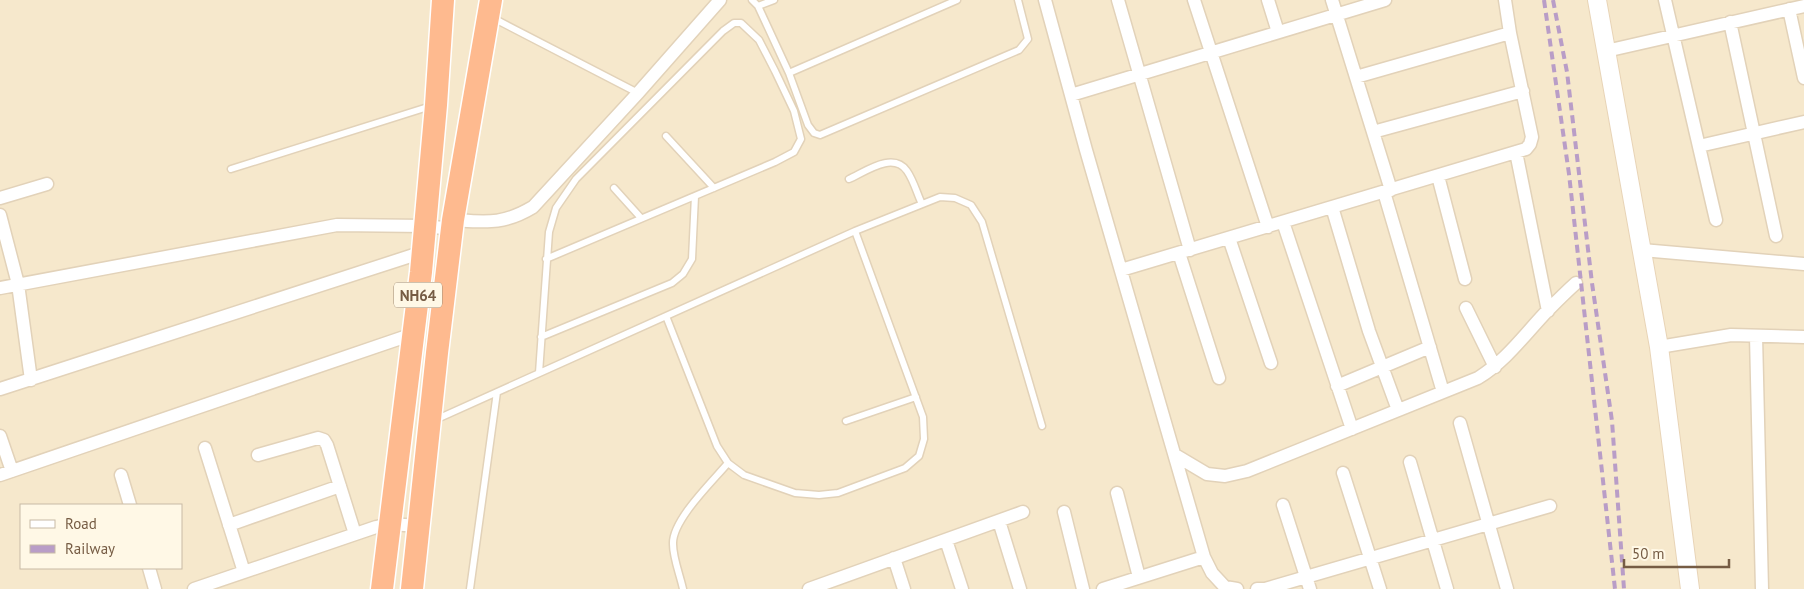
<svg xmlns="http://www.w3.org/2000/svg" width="1804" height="589" font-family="'PT Sans',sans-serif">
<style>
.residential{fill:#f6e8cc;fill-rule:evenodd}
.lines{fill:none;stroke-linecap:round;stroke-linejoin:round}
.lane-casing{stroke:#e2d2b9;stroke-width:9}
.street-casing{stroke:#e2d2b9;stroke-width:15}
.secondary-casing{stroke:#e8d4b7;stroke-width:20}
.highway-casing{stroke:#fff;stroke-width:25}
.lane{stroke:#fff;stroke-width:6}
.street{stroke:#fff;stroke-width:12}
.secondary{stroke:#fff;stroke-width:18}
.highway{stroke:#feba8f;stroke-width:22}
.rail{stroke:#b99dc7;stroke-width:4;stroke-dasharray:8 5;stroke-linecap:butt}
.labels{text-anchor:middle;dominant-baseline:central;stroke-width:5;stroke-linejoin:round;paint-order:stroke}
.shield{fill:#fff8e6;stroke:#9f8b75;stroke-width:1}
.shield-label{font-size:15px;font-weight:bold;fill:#765c44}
</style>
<rect width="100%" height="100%" fill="#fef6de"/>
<!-- residential -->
<path class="residential" d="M0 0H1804V589H0ZM21 505H181V568H21Z"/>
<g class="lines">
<defs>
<path id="lane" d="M752 0 758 6 789 73 808 125 814 133 820 135 1019 50 1028 39 1018 0
M758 6 774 0
M493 18 638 93
M789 73 957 0
M666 136 714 188
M231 169 431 106
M849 179C865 172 893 151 907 171 914 181 917 194 922 204
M614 188 641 218
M666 316 717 446 728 463 744 475 795 493 819 495 838 493 905 468 919 456 924 439 923 417 855 231
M541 337 672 283 683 274 692 259 695 196
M539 373 549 232 556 208 576 179 723 31 734 23H741L759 40 775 71 794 111 801 139 794 152 775 162 546 259
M435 420 855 231 940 197 955 198 971 205 982 222 1042 426
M846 421 916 397
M470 589 497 392
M683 589C680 575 673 558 673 544 672 520 713 481 728 463"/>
<path id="street" d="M1045 0 1086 150 1204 557 1212 573 1225 587 1237 589
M1118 0 1190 250
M1194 0 1268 227
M1268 0 1278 32
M1332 0 1391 190
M1665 0 1716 220
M1789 9 1804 78
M1730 22 1776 236
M1606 51 1804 6
M1356 77 1510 33
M1071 95 1385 0
M1373 132 1523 91
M1699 146 1804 122
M1516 152 1548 311
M1438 176 1465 279
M1384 192 1443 392
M0 198 47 184
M1332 207 1369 331 1398 410
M0 215 18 284 31 380
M453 220C486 222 503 225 533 207L638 93 720 0
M1283 222 1352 429
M1229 238 1271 363
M1642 250 1804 264
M1179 253 1219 378
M1121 270 1526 149 1530 144 1532 137 1510 33 1505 0
M0 288 337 225 425 226 452 229
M1466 308 1495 367
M1756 336 1762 589
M1659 347 1731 335 1804 337
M1337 386 1430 347
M0 389 423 252
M1460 423 1507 589
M0 436 12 471
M205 448 244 572
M258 455 318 438 324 440 327 445 355 534
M1175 455 1207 474 1225 476 1247 471 1478 378C1507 360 1524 335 1548 310 1557 301 1566 292 1576 283
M1410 462 1447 589
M1343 473 1380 589
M0 475 413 334
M121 475 130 505
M1117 493 1139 577
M1283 505 1310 589
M1064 512 1083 589
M999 521 1020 589
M229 525 340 486
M946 540 962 589
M894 558 904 589
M149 568 155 589
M194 589 376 527 390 524 419 526
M809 589 1023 512
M1103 589 1204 557
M1257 589H1265L1550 506"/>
<path id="secondary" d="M1597 0 1659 347 1690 589"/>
<path id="highway" d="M382 589 421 272 436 105 443 0
M412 589 437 353 453 220 491 0"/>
</defs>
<!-- lane casing -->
<use href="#lane" class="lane-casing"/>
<!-- street casing -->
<use href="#street" class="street-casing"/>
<!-- secondary casing -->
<use href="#secondary" class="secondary-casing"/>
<!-- highway casing -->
<use href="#highway" class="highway-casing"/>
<!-- lane -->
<use href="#lane" class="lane"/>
<!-- street -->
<use href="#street" class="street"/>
<!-- secondary -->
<use href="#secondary" class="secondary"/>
<!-- highway -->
<use href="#highway" class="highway"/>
<!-- rail -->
<path class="rail" d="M1544 0 1569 174 1615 589
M1553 0 1567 72 1592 283 1612 421 1624 589"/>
</g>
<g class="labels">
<!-- shield labels -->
<rect class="shield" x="394" y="282.5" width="48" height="25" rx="4"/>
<g class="shield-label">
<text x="418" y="295">NH64</text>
</g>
</g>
<!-- legend -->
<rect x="20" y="504" width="162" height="65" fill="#fff8e6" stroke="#c8baa5"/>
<rect x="30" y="520" width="25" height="8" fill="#ffffff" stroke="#c8baa5"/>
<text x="65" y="529" font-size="15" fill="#765c44">Road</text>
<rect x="30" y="545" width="25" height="8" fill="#b99dc7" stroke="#c8baa5"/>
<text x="65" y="554" font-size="15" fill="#765c44">Railway</text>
<!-- scale -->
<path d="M1624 559v8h105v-8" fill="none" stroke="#765c44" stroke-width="2.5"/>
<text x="1632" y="559" font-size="15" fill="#765c44" stroke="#fff8e6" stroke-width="4" paint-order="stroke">50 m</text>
</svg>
